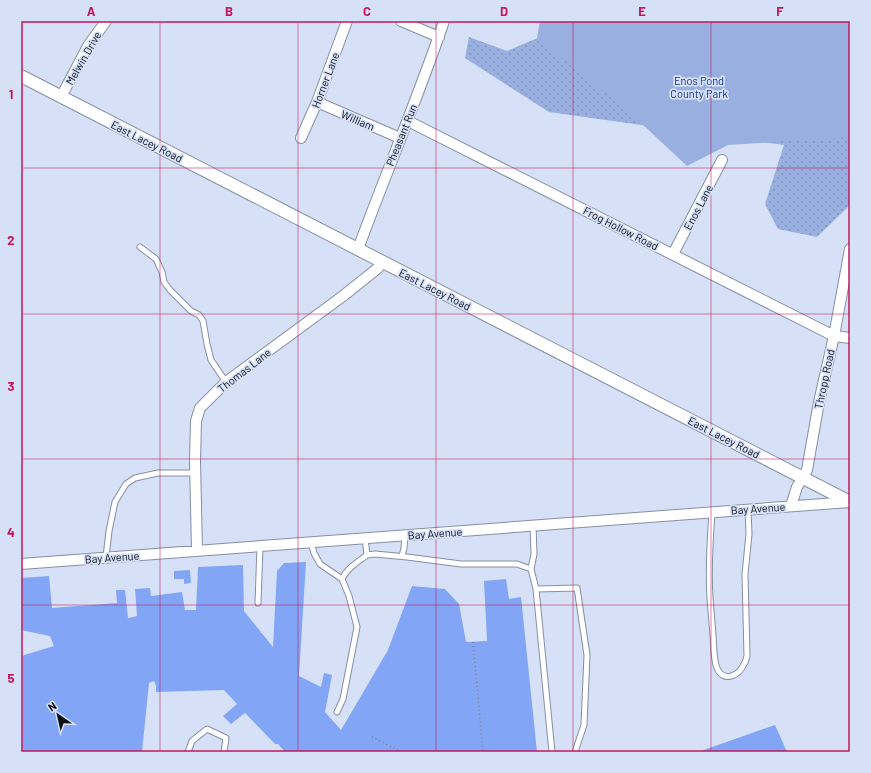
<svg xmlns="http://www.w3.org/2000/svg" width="871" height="773" font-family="Barlow,sans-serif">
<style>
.grass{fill:url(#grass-dots)}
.park{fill:#98afe0}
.water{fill:#82a6f5}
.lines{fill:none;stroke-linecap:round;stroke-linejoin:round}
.service-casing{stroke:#858fa4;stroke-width:7}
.minor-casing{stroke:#858fa4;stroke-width:12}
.tertiary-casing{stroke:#858fa4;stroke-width:14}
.path{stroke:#7b8393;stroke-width:1.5;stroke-dasharray:1 3;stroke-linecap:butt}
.service{stroke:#fff;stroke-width:5}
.minor{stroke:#fff;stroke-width:10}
.tertiary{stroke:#fff;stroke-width:12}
.grid{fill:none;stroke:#c2185b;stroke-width:1;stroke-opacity:0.55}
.labels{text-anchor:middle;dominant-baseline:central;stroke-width:3.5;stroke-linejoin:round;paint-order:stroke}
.street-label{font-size:11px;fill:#0b0f16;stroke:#d6e1f8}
.park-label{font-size:11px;fill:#12318a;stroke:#d6e1f8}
.neatline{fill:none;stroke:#c2185b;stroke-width:1.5}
.grid-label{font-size:13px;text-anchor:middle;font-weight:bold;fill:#c2185b}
</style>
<defs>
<pattern id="grass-dots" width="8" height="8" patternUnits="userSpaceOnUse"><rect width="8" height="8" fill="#98afe0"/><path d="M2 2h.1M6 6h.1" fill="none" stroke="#8295bf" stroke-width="1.8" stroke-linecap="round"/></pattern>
</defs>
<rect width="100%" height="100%" fill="#d6e1f8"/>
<!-- grass -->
<path class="grass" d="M540 21H850V205L817 237 778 229 765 204 784 145 549 112 465 58 469 37 507 51 545 35Z"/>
<!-- park -->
<path class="park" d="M540 21H850V137L728 145 687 166 627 110 537 38Z"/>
<!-- water -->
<path class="water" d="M306 562 299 676 321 687 324 673 332 675 325 712 341 730 388 650 412 586 445 589 459 604 466 642 487 641 484 581 506 579 509 599 521 597 537 752H285L278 744H275L245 713 231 724 223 716 237 704 224 690 156 692V686L154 681 149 683 142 752H21V656L54 646 50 636 21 630V578L49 576 52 608 117 603 116 590H125L128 618 137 616 135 589 150 588 151 596 182 592 185 610H196L198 567 243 565 244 611 273 647 277 571 284 563Z
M190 570 191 583 184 584V579H174V571Z
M775 725 787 752H698Z"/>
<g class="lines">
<defs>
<path id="service" d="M140 247 156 259 162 272 164 282 170 290 191 311 199 315 203 321 207 344 211 360 226 382
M712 512C710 540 708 569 710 598 711 610 712 622 713 635 714 645 713 658 717 668 723 683 739 676 744 664 746 662 746 658 747 656L745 574 749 534 748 509
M365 538 367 555 375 554 407 557 461 564H517L531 569 536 589 552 752
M311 542 314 553 320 564 342 579
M402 556 404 548 405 535
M106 557 109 531 115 502 126 484 135 478 158 473H195
M531 569 534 554 533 525
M536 589 577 588 587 655 584 725 575 752
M258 603 260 546
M337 712 343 699 357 627 349 596 342 579C347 568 358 562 367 555
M188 752 192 741 207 729 226 738 224 752"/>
<path id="minor" d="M401 21 439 37
M61 97 88 46 106 21
M317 102 400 138
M408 121 834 336 850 338
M301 138 317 102 347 21
M358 249C386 173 418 98 444 21
M673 254 722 160
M791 506 797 487 807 470 819 402 834 336 850 249
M197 550 195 461 196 421 200 408 226 382 343 296 378 268 383 262
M21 564 850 502"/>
<path id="tertiary" d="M21 76 850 502"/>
</defs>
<!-- service casing -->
<use href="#service" class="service-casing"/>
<!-- minor casing -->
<use href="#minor" class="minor-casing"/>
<!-- tertiary casing -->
<use href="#tertiary" class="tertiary-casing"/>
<!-- path -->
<path class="path" d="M473 642 483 752
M372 737 402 752"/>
<!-- service -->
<use href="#service" class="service"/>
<!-- minor -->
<use href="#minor" class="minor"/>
<!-- tertiary -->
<use href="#tertiary" class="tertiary"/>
</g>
<!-- grid -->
<path class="grid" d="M160 21V752M298 21V752M436 21V752M573 21V752M711 21V752M21 168H850M21 314H850M21 459H850M21 605H850"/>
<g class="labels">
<!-- street labels -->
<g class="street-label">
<text transform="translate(83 58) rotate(-60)">Melwin Drive</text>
<text transform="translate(325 80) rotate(-69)">Horner Lane</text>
<text transform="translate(358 120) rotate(23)">William</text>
<text transform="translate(401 135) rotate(-68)">Pheasant Run</text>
<text transform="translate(147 141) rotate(27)">East Lacey Road</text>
<text transform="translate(698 207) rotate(-62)">Enos Lane</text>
<text transform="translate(621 228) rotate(27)">Frog Hollow Road</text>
<text transform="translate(435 289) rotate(27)">East Lacey Road</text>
<text transform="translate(244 370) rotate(-38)">Thomas Lane</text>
<text transform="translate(824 379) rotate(-78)">Thropp Road</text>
<text transform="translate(724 437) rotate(27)">East Lacey Road</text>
<text transform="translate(758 508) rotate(-4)">Bay Avenue</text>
<text transform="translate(435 533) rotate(-4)">Bay Avenue</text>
<text transform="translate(112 557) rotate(-4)">Bay Avenue</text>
</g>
<!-- park labels -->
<g class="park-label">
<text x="699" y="80">Enos Pond<tspan x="699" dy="13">County Park</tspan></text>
</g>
</g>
<!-- border -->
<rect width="871" height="773" fill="none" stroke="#d6e1f8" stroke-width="44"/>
<!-- north arrow -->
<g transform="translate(58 715) rotate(326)" stroke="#d6e1f8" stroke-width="3" paint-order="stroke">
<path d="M0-3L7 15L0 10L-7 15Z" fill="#0b0f16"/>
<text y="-6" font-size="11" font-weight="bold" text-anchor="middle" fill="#0b0f16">N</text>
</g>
<rect x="22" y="22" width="827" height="729" class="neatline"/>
<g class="grid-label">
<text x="91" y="16">A</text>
<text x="229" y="16">B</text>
<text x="367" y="16">C</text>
<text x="504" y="16">D</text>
<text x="642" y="16">E</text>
<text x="780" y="16">F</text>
<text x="11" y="99">1</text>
<text x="11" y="245">2</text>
<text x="11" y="391">3</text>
<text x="11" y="537">4</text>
<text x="11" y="683">5</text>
</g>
</svg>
